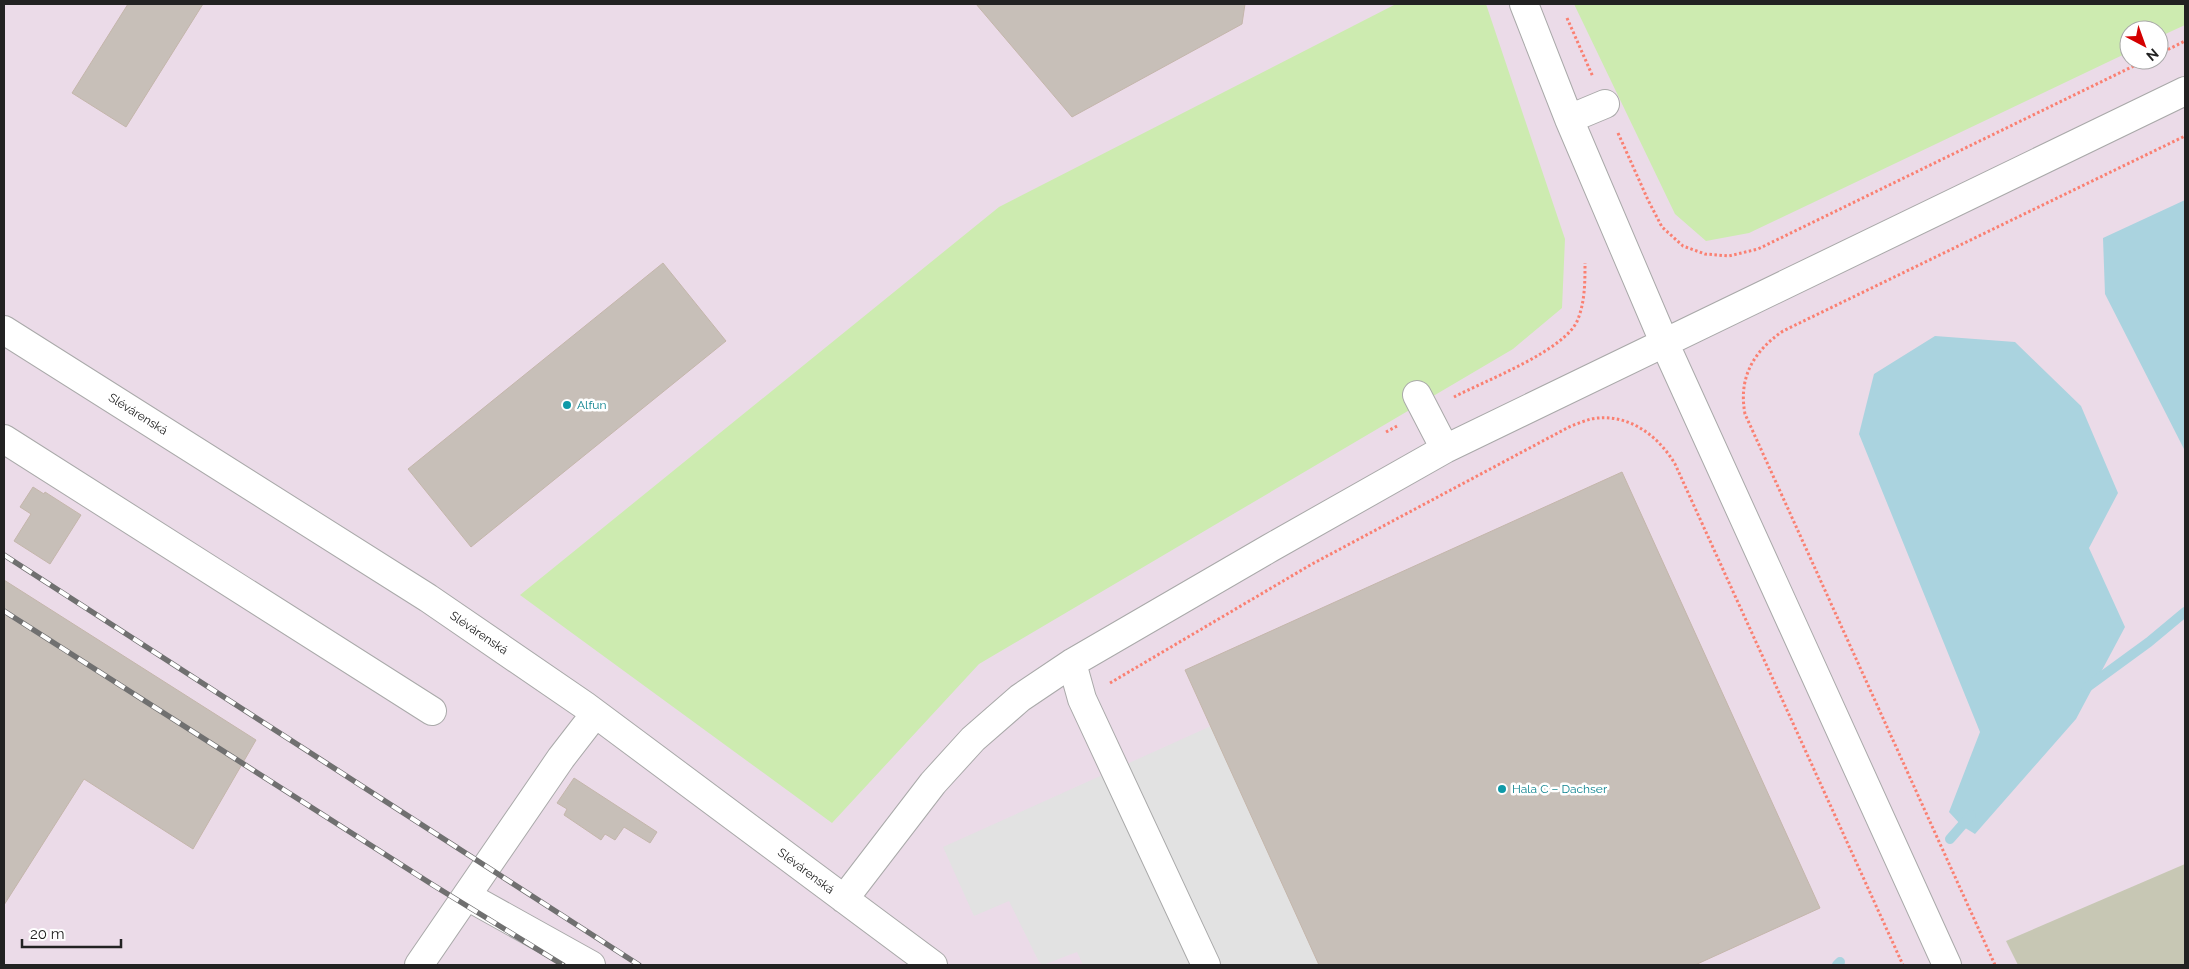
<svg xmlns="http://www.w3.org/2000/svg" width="2189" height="969" font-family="Raleway,sans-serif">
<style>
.industrial{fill:#ebdbe8;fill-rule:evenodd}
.construction{fill:#c7c7b4}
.grass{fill:#cdebb0}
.parking{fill:#e2e2e2}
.water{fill:#aad3df}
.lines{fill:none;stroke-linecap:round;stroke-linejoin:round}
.stream{stroke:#aad3df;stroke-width:10}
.building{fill:#c7bfb8;stroke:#c4b6ab}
.minor-casing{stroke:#a9a9a9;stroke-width:30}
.path{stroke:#fa8072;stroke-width:3;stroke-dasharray:2.5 2.5;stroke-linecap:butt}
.minor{stroke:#fff;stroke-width:28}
.rail-casing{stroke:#707070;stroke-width:5.5}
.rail{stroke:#fff;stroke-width:4;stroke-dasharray:11;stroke-linecap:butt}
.culture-dot{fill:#0f9aa8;stroke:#fff;stroke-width:2}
.labels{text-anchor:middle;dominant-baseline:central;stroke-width:5;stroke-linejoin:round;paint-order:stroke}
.culture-label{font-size:12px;fill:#0d838f;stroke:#fff;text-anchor:start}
.street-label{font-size:12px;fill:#222;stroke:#fff}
</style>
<rect width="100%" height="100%" fill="#f2efe9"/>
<!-- industrial -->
<path class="industrial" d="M4 4H2185V965H4ZM2129 30H2159V60H2129Z"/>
<!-- construction -->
<path class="construction" d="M2185 864V965H2018L2006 941Z"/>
<!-- grass -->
<path class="grass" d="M1396 4H1486L1565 239 1562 308 1513 349 979 664 832 823 520 595 999 207Z
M1574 4H2185V25L2159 37V30H2129V52L1749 233 1706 241 1675 214Z"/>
<!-- parking -->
<path class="parking" d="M1211 726 1319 965H1083L1077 952 1043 965 1039 962 1009 901 974 916 943 847Z"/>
<!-- water -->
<path class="water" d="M2185 200V451L2105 294 2103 238Z
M1935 336 2015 342 2081 406 2118 493 2089 548 2125 627 2076 719 1975 834 1962 826 1949 812 1980 732 1859 434 1874 374Z"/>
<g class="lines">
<!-- stream -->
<path class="stream" d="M2086 688 2149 642 2185 612
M1950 839 1971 815
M1837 965 1840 962"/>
</g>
<!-- building -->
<path class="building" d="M128 4H203L126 127 72 93Z
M976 4H1245L1242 24 1072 117Z
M663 263 726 341 471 547 408 469Z
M1622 472 1820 908 1695 965H1319L1185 670Z
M33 487 44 494 45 492 81 515 50 564 14 541 31 514 20 507Z
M4 580 256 740 193 849 84 779 4 905Z
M574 778 657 832 650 843 624 827 615 840 605 834 601 840 564 815 567 809 557 803Z"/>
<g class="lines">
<defs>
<path id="minor" d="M1524 4 1569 119 1664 342 1947 965
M1569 119 1605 104
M4 330 428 598 584 705 933 965
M1417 395 1445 449
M4 439 432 711
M1072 663 1082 699 1206 965
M467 896 591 965
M844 899 933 783 973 739 1020 698 1072 663 1270 548 1445 449 2185 91
M419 965 561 758 595 714"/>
</defs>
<!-- minor casing -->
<use href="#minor" class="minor-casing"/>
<!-- path -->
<path class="path" d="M1567 18 1593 77
M2159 54 2185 41
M1618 133 1648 200 1662 227 1683 246 1705 254 1729 256 1758 249 2146 60
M1454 397C1484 381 1567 350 1578 319 1585 301 1585 282 1585 263
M1386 432 1399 425
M1110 683 1312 564 1569 427C1576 424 1584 421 1591 419 1627 412 1658 435 1675 464L1903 965
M1995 965 1745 414C1738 377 1754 351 1783 331L2185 136"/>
<!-- minor -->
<use href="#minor" class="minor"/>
<defs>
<path id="rail" d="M4 555 639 965
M4 611 433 885 563 965"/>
</defs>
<!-- rail casing -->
<use href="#rail" class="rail-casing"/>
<!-- rail -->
<use href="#rail" class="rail"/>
</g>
<!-- markers -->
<g class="culture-dot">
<circle cx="567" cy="405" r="5"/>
<circle cx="1502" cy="789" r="5"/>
</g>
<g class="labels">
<!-- culture labels -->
<g class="culture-label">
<text x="577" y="405">Alfun</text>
<text x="1512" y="789">Hala C – Dachser</text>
</g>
<!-- street labels -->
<g class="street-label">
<text transform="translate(138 414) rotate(32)">Slévárenská</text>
<text transform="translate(479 633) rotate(34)">Slévárenská</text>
<text transform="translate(806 871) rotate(37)">Slévárenská</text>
</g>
</g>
<!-- border -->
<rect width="2189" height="969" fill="none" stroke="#222222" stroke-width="10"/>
<!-- north arrow -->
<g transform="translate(2144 45) rotate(139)"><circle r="24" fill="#ffffff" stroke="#a7a7a7"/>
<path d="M0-4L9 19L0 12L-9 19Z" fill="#d40000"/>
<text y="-8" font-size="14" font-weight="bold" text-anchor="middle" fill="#222222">N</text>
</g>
<!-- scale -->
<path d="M22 939v8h99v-8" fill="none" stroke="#222222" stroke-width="2.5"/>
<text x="30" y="939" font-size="15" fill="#222222" stroke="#ffffff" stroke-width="4" paint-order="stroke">20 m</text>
</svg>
